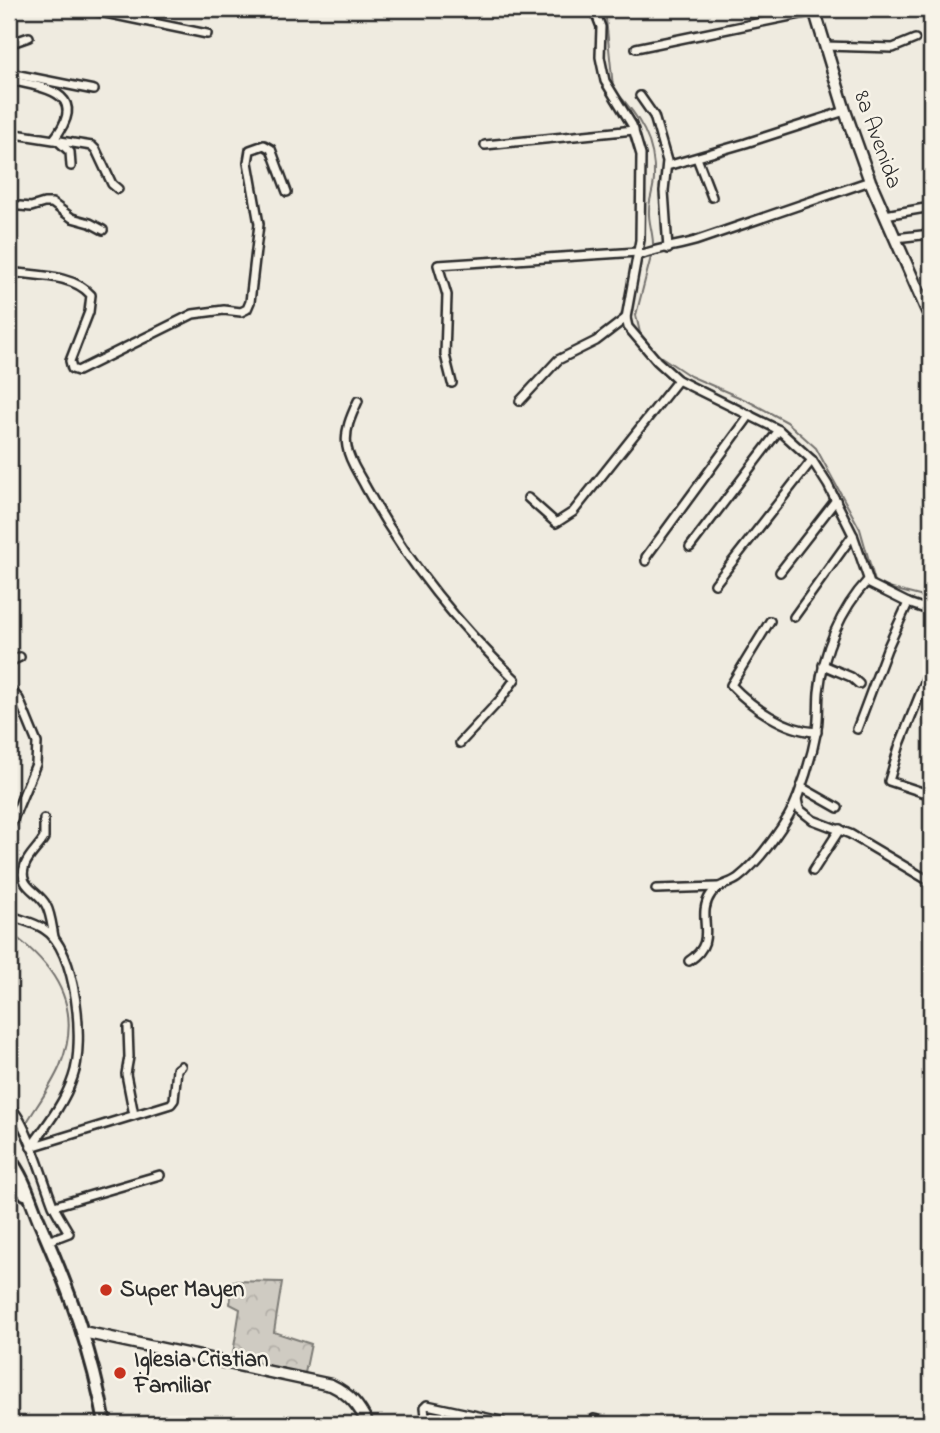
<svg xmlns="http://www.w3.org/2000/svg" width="940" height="1433" font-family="'Indie Flower',sans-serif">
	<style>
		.park { fill: url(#park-crowns); stroke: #7d7b76; stroke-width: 2 }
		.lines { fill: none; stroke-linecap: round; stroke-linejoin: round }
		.stream { stroke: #74726e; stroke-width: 2 }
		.street-casing { stroke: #2b2b2b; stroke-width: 12 }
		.secondary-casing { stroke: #2b2b2b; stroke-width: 15 }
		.primary-casing { stroke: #2b2b2b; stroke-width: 16 }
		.street { stroke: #f7f3e8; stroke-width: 7 }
		.secondary { stroke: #f7f3e8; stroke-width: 10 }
		.primary { stroke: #f7f3e8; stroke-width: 10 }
		.poi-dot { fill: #c8321e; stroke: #f7f3e8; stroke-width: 2.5 }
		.labels { text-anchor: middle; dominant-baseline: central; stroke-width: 5; stroke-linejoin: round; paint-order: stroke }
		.street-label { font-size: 23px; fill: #2b2b2b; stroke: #f7f3e8 }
		.poi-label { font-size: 23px; font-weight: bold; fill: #2b2b2b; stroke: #f7f3e8; text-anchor: start }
	</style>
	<defs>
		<pattern id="park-crowns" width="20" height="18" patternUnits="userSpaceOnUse" patternTransform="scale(1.75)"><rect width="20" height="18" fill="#cfcbc2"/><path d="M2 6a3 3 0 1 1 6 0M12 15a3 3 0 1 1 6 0" fill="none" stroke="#b2aea7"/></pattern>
	</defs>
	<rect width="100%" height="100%" fill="#efebe0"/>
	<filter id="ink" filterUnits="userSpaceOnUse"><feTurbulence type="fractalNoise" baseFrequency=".0143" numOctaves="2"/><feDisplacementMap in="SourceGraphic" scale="14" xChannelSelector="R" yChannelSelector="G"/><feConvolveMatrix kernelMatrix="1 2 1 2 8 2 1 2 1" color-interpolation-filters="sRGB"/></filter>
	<g filter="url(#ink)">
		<polygon class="park" points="233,1281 282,1282 274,1332 311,1344 305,1373 232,1360 240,1309 230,1304"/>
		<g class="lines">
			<g class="stream">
				<polyline points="605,9 613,87"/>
				<path d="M615 91C639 116 656 142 654 178 654 189 649 199 649 210 648 223 654 234 653 248"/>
				<polyline points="652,253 636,315 640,333 657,354 690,376 748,401 787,422 816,448 860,529 876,585"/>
				<polyline points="881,586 931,599"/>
				<polyline points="9,744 9,771"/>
				<path d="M9 932C56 965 84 1008 60 1066 52 1085 38 1104 27 1122"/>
				<polyline points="9,1149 20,1131"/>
				<polyline points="9,1280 9,1315"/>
			</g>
			<g class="street-casing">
				<g id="street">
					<polyline points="86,9 207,34"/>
					<polyline points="594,9 601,27 600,57 605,81 632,125 641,155 640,240 626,318 628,327 657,361 678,380 779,430 812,460 828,485 853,535 870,584 908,603 931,611"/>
					<polyline points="9,44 29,37"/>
					<polyline points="825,46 893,48 915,39"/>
					<polyline points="636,48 815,11"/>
					<polyline points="9,73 94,90"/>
					<path d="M9 80C46 88 90 93 54 139"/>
					<polyline points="640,96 654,116 667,161 664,191 668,249"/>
					<polyline points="9,133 92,146 96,150 112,184 118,189"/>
					<polyline points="58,141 70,152 71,166"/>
					<polyline points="485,145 634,130"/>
					<polyline points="697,158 712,197"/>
					<polyline points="667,166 746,143 845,111"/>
					<polyline points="9,205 31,207 44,203 52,203 72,218 90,223 103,230"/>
					<polyline points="885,215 931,207"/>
					<polyline points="895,238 931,234"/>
					<path d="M638 256C653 249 678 246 695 241L870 181"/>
					<path d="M9 272C35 276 73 274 91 295L89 312 70 361 72 369 78 371 193 314 224 310 241 312 247 309 250 302 259 224 248 162 250 150 264 145 271 149 287 192"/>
					<polyline points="452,383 445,355 447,295 438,265 638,252"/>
					<path d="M358 401C351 416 344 431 347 447 349 461 359 474 365 486 404 557 456 623 515 679L500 700 460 743"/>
					<polyline points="520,401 558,360 596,341 626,318"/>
					<polyline points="528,498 556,523 573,512 678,380"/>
					<polyline points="690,547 779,430"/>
					<polyline points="646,561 646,557 750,415"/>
					<polyline points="780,572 836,500"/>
					<polyline points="715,584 812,460"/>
					<polyline points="794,617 853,535"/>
					<path d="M770 621 731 685C752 707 785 731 817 732"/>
					<polyline points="9,662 20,657"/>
					<polyline points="823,665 851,677 859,684"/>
					<polyline points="931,667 900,744 889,781 931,795"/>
					<polyline points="9,688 19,699 37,743 36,764 9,829"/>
					<polyline points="857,729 887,649 908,603"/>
					<polyline points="801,787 838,808"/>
					<polyline points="797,799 799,809 813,820 850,834 931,882"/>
					<path d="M44 819V838C39 847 29 855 25 865 17 887 38 890 46 905 51 914 52 927 54 937"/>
					<polyline points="813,871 840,829"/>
					<polyline points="656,889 718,887"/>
					<path d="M9 915C20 920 34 922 44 929 77 948 85 1045 73 1077 65 1102 46 1126 31 1147"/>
					<path d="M689 961C721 940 694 918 711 894 717 885 730 884 738 878 759 862 789 821 798 796 806 775 813 751 817 729 819 717 818 704 819 692 823 652 840 610 868 580"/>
					<polyline points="128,1028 129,1057 126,1074 134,1115"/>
					<path d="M9 1107C24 1114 45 1185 53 1205 58 1215 64 1224 69 1233L48 1241"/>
					<polyline points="31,1147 171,1104 174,1100 177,1069 181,1066"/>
					<polyline points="54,1206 160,1175"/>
					<polyline points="594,1419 617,1424"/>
					<polyline points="426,1424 424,1408 427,1405 501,1421"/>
				</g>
			</g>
			<g class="secondary-casing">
				<g id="secondary">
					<polyline points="814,9 845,111 870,181 931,320"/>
					<path d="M83 1332 331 1385C350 1394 359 1406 368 1424"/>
				</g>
			</g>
			<g class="primary-casing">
				<g id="primary">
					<path d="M9 1158C24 1177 30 1199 39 1221 68 1287 93 1353 105 1424"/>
					<polyline points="9,1175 25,1194"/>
				</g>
			</g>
			<use href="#street" class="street"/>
			<use href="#secondary" class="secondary"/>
			<use href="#primary" class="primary"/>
		</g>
	</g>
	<g class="poi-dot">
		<circle cx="106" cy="1290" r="7"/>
		<circle cx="120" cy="1373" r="7"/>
	</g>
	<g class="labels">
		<g class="street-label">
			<text transform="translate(877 140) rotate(70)">8a Avenida</text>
		</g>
		<g class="poi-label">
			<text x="120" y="1290">Super Mayen</text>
			<text x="134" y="1360">Iglesia Cristian<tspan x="134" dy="26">Familiar</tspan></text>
		</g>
	</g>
	<rect width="940" height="1433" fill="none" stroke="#f7f3e8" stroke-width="35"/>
	<rect x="18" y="18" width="905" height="1398" fill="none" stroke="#2b2b2b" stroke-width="2.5" filter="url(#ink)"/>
</svg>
